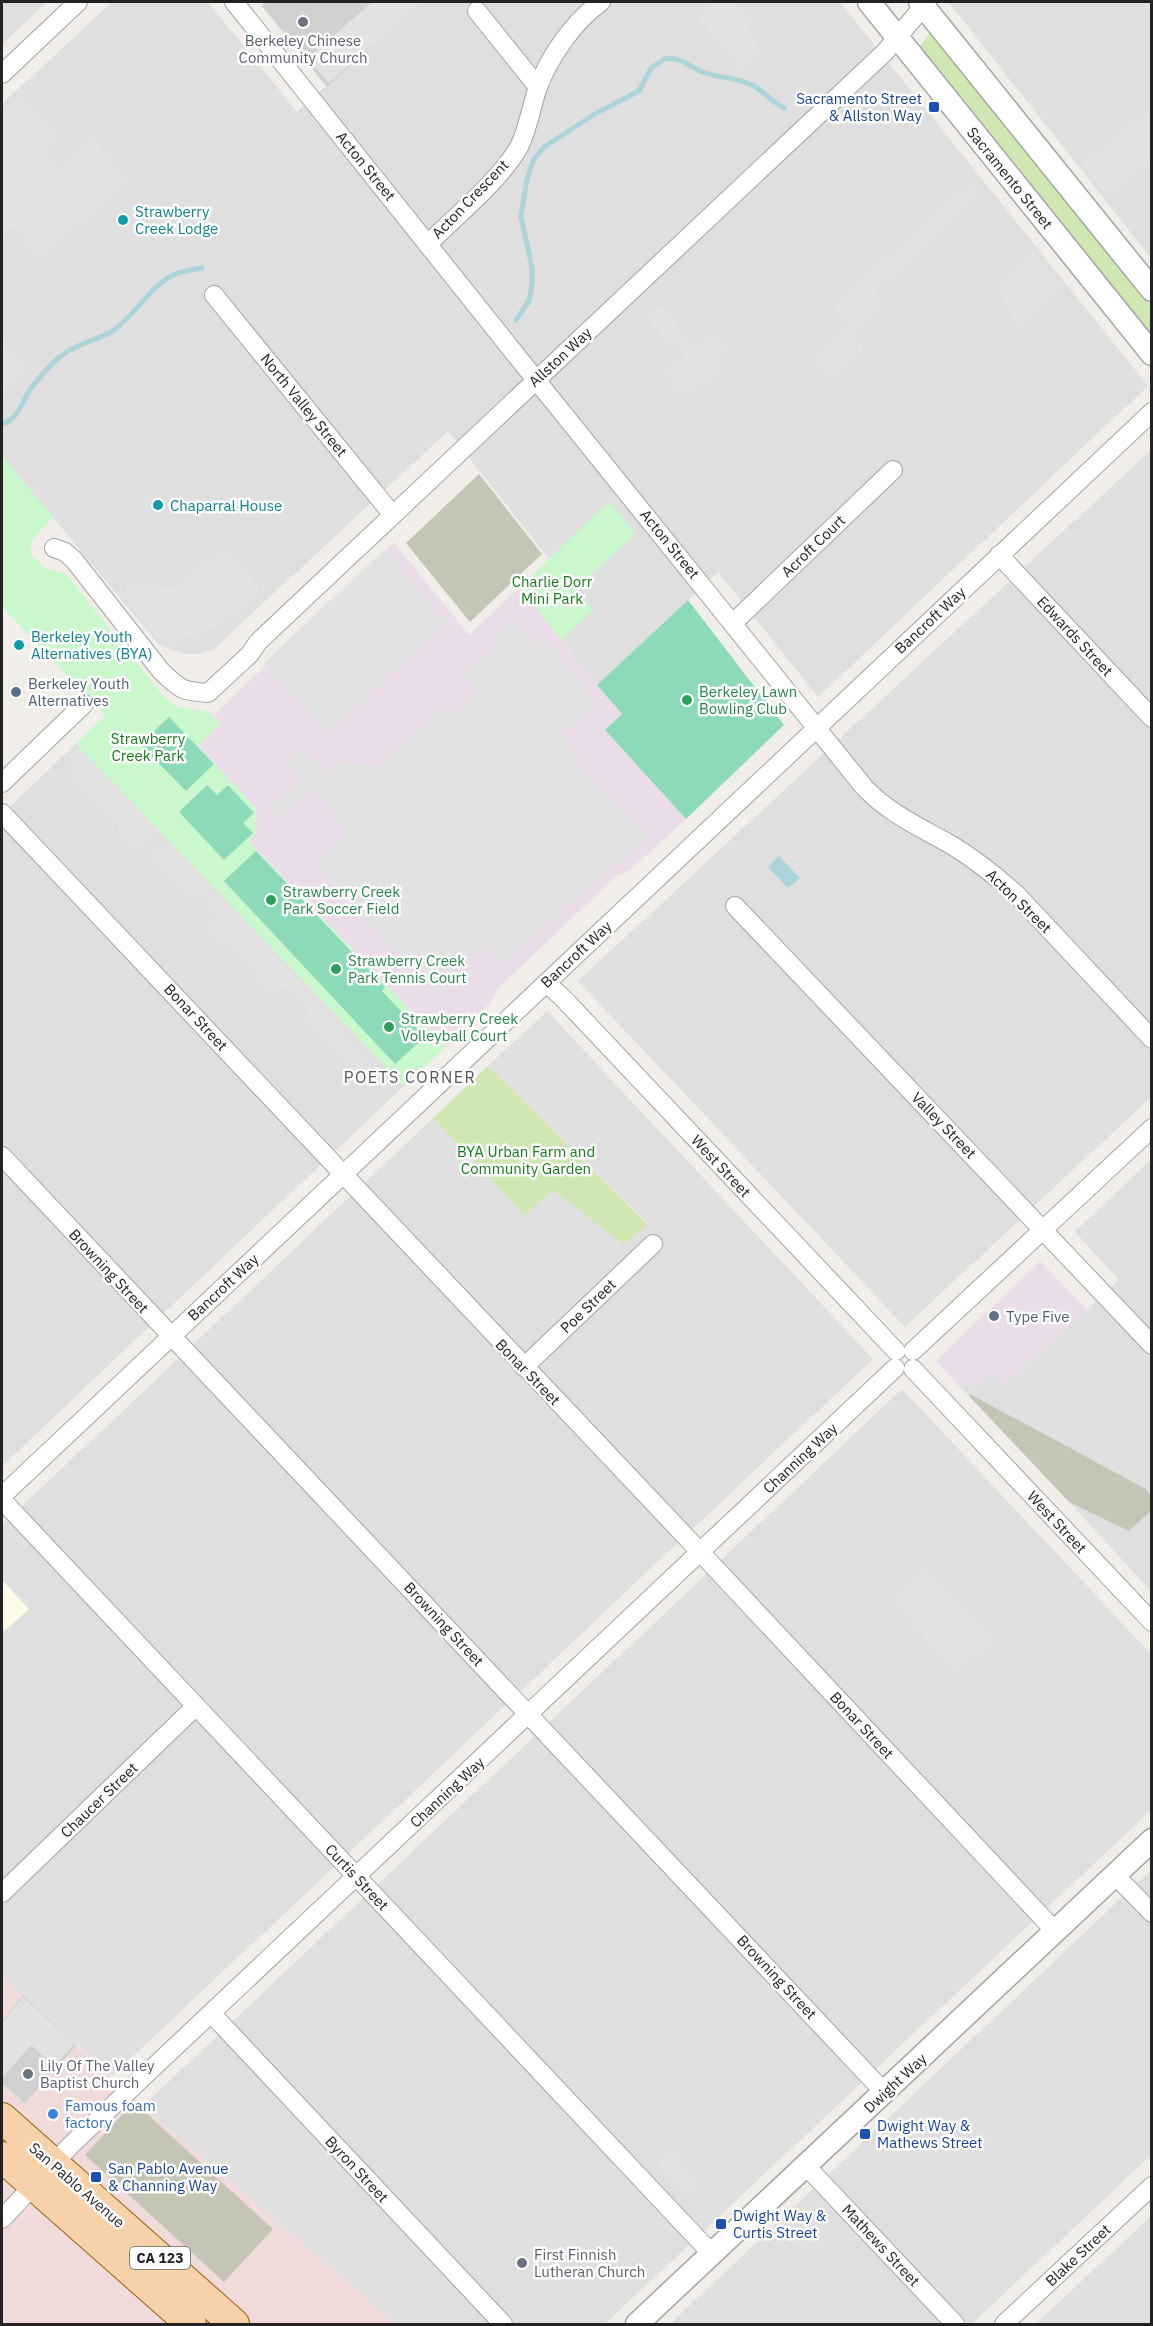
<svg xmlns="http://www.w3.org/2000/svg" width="1153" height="2326" font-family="'IBM Plex Sans',sans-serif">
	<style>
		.residential { fill: #e0dfdf }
		.commercial { fill: #f0dada }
		.industrial { fill: #eadce8 }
		.education { fill: #fdfce6 }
		.religious { fill: #d0d0d0 }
		.construction { fill: #c5c5b5 }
		.grass { fill: #cfe7b3 }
		.park { fill: #cbf7cc }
		.pitch { fill: #8ddab9 }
		.parking { fill: #e2e2e2 }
		.water { fill: #add3db }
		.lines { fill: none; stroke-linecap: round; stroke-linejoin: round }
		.stream { stroke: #add3db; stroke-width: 5 }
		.minor-casing { stroke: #a3a3a3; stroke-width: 20 }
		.tertiary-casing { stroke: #a3a3a3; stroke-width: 25 }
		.primary-casing { stroke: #95610b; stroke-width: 32 }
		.minor { stroke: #fff; stroke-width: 18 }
		.tertiary { stroke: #fff; stroke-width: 22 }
		.primary { stroke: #f6d1a9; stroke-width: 30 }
		.worship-dot { fill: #6b7280; stroke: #fff; stroke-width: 2 }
		.transit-dot { fill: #1a4fb4; stroke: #fff; stroke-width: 2 }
		.culture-dot { fill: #0f9aa8; stroke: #fff; stroke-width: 2 }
		.service-dot { fill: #5c6f8a; stroke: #fff; stroke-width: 2 }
		.leisure-dot { fill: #2e9e5b; stroke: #fff; stroke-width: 2 }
		.shop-dot { fill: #3f7fe0; stroke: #fff; stroke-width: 2 }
		.labels { text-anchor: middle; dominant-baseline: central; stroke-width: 5; stroke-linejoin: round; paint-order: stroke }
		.shield { fill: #fff; stroke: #646464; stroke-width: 1.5 }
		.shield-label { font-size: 14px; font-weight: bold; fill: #222 }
		.worship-label { font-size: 15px; fill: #5b616d; stroke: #fff; text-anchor: start }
		.transit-label { font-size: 15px; fill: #164399; stroke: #fff; text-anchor: start }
		.street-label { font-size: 15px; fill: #222; stroke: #fff }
		.culture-label { font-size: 15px; fill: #0d838f; stroke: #fff; text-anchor: start }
		.park-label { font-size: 15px; fill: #147b18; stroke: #fff }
		.service-label { font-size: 15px; fill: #4e5e75; stroke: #fff; text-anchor: start }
		.leisure-label { font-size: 15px; fill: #27864d; stroke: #fff; text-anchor: start }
		.shop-label { font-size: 15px; fill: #366cbe; stroke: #fff; text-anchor: start }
		.neighbourhood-label { font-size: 16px; letter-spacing: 1.5px; fill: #555; stroke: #fff }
	</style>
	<rect width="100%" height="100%" fill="#f1eee9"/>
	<g class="residential">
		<polygon points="2,2 47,2 2,44"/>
		<polygon points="112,2 208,2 297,112 419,2 840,2 1148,386 818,697 718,572 597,685 561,640 592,610 576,588 634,535 609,502 549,559 448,431 214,649 200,654 184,654 159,645 2,456 2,104"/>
		<polygon points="948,2 1151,2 1151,258 954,9"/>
		<polygon points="1151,450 1151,1097 905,1327 578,981"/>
		<polygon points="76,744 404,1086 2,1466 2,814"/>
		<polygon points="547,1011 873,1359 112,2076 2,1976 2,1627 5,1630 28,1609 2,1580 2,1525 433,1118 525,1216 553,1190 624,1245 647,1223 488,1066"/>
		<polygon points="1151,1159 1151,1496 1146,1489 970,1394 968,1395 957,1384 978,1385 992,1373 1004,1385 1119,1280 1075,1232"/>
		<polygon points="902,1389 1151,1654 1151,1810 605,2324 395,2324 143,2106"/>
		<polygon points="1069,1502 1129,1531 1151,1511 1151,1591"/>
		<polygon points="1151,1870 1151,2155 972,2324 670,2324"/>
		<polygon points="1151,2216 1151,2324 1036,2324"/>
	</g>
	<g class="commercial">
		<polygon points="2,1976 23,1995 2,2021"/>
		<polygon points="77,2045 143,2106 395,2324 2,2324 2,2083 25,2103"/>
	</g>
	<g class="industrial">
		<polygon points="394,543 469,635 520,587 622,715 605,730 686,819 630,870 617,876 498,988 490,1003 446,1047 249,841 256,808 198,746 221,723 214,715"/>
		<polygon points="1040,1261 1087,1309 1004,1385 992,1373 978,1385 957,1384 936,1361"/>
	</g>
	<polygon class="education" points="2,1580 29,1609 5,1631 2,1627"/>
	<g class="religious">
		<polygon points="266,2 419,2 327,87 262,6"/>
		<polygon points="23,1995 77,2045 25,2103 2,2083 2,2021"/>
	</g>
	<g class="construction">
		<polygon points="479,474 542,554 470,622 406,543"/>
		<polygon points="970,1394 1146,1489 1151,1496 1151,1511 1129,1531 1069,1502 968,1395"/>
		<polygon points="134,2102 273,2229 224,2282 85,2155"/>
	</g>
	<g class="grass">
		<polygon points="930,33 933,33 1151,306 1151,343 919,47"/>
		<polygon points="488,1066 647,1224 624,1245 553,1190 525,1216 433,1118"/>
	</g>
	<g class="park">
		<polygon points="2,456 53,517 32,540 30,553 45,568 66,574 164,697 178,707 208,711 221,723 198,746 256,808 255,835 249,842 446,1047 404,1086 76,744 105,715 2,607"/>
		<polygon points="609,501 635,534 576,588 593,610 561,640 520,587"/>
	</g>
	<g class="pitch">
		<polygon points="688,600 784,725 686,819 605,730 622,714 597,685"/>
		<polygon points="169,717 214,764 186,791 140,744"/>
		<polygon points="207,785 217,795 228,785 254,813 243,823 253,833 224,860 179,812"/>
		<polygon points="256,851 385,987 382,991 425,1037 395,1064 224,881"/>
	</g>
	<g class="parking">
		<polygon points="372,2 421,2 329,83 307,59"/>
		<polygon points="715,2 734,2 752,22 745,30 761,49 740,68 697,16"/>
		<polygon points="19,96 58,139 44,151 60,169 93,140 129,180 41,258 13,226 2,237 2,111"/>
		<polygon points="1151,108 1151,162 1108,197 1081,165"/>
		<polygon points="972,182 981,193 875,291 886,304 853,336 864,349 832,380 813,360 850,326 834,305"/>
		<polygon points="1033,252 1063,287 1019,328 999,286"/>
		<polygon points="662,305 695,349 713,329 730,350 717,360 725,370 703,387 699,382 682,394 664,374 686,356 675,342 669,345 647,317"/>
		<polygon points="3,341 30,369 2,396 2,342"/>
		<polygon points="223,548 260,589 240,610 212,629 174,642 157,638 124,598 128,584 173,588 191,576"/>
		<polygon points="385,549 447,622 328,734 264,663"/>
		<polygon points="514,619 535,646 546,638 597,704 564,733 580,767 649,837 503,962 485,946 431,992 316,862 346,836 345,828 316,788 277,818 268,808 302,780 287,761 303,749 327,774 343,761 377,767 445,707 454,714 478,693 464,672 497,646 494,637"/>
		<polygon points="78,748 158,832 136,851 117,831 121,827 71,776 78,768 68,757"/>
		<polygon points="168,842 213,890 203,899 193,889 186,897 149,859"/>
		<polygon points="216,894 307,988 296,998 284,986 272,996 253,977 258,972 228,941 224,944 206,926 218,914 207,902"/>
		<polygon points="306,993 393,1085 386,1091 376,1083 368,1089 302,1018 309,1011 299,1000"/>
		<polygon points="927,1568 994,1640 953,1673 893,1599"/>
		<polygon points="23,1997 75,2044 54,2066 31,2045 2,2078 2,2023"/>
		<polygon points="672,2152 699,2182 685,2195 658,2164"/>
	</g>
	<polygon class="water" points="779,856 800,878 788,888 768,867"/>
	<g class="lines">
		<g class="stream">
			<path d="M516 320 529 301 532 284V268L521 216 527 179 534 159 544 147 593 115 639 91 651 68 666 58C681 58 688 65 700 71 717 79 737 76 754 86 765 92 772 102 784 108"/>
			<path d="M2 424C19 419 21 403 30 390 38 379 50 365 61 356 75 344 95 341 111 332 136 316 147 289 171 276 180 271 192 270 202 268"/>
		</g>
		<g class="minor-casing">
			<g id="minor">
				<path d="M234 2 524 365 864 787C889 814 922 828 953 846 976 860 996 876 1016 894L1152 1039"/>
				<polyline points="477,11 538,87"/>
				<polyline points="2,74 78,2"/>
				<path d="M428 244C454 218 502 178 519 147 528 129 531 108 537 90 548 58 574 21 601 2"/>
				<polyline points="214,295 392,514"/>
				<path d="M54 548 65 552 74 560 161 671C181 690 181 691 208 693L250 654 258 642 885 52 927 2"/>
				<polyline points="999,555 1152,718"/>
				<polyline points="733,623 893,470"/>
				<polyline points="2,783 84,704"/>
				<polyline points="2,813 687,1538 1055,1931"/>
				<polyline points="735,906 1152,1345"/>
				<polyline points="546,983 562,997 896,1351"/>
				<polyline points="2,1156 884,2092"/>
				<polyline points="913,1351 1152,1128"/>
				<polyline points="524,1367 653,1244"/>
				<polyline points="913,1369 1152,1622"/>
				<polyline points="2,1496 1152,412"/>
				<polyline points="2,1500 712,2254"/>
				<polyline points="1115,1875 1152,1913"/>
				<polyline points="2,1893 196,1706"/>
				<polyline points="211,2013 503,2324"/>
				<polyline points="806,2166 955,2324"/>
				<polyline points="2,2219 71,2145 895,1368"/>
				<polyline points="1004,2324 1152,2186"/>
			</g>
		</g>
		<g class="tertiary-casing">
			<g id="tertiary">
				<polyline points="869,2 1152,354"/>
				<polyline points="920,2 1152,290"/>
				<polyline points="637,2324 1152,1840"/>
			</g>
		</g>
		<g class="primary-casing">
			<g id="primary">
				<polyline points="2,2118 234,2324"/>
				<polyline points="2,2157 191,2324"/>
			</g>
		</g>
		<use href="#minor" class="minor"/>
		<use href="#tertiary" class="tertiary"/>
		<use href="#primary" class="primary"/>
	</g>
	<g class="worship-dot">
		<circle cx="303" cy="22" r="6"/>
		<circle cx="28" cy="2074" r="6"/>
		<circle cx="522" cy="2263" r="6"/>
	</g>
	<g class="transit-dot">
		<rect x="928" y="101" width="12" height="12" rx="3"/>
		<rect x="859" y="2128" width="12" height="12" rx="3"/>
		<rect x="90" y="2171" width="12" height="12" rx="3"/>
		<rect x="715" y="2218" width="12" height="12" rx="3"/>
	</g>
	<g class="culture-dot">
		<circle cx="123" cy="220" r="6"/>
		<circle cx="158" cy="505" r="6"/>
		<circle cx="19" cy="645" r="6"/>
	</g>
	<g class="service-dot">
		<circle cx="16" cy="692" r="6"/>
		<circle cx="994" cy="1316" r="6"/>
	</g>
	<g class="leisure-dot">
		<circle cx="687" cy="700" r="6"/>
		<circle cx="271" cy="900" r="6"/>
		<circle cx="336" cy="969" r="6"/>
		<circle cx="389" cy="1027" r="6"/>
	</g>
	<circle class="shop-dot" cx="53" cy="2114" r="6"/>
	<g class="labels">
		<rect class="shield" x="130" y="2247" width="60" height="22" rx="4.5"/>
		<g class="shield-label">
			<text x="160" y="2258">CA 123</text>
		</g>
		<g class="worship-label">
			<text x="303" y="40" text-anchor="middle">Berkeley Chinese<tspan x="303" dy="17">Community Church</tspan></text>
			<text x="40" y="2065">Lily Of The Valley<tspan x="40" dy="17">Baptist Church</tspan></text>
			<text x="534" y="2254">First Finnish<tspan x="534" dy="17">Lutheran Church</tspan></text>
		</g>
		<g class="transit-label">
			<text x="922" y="98" text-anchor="end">Sacramento Street<tspan x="922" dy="17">&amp; Allston Way</tspan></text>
			<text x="877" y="2125">Dwight Way &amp;<tspan x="877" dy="17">Mathews Street</tspan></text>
			<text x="108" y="2168">San Pablo Avenue<tspan x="108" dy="17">&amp; Channing Way</tspan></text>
			<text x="733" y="2215">Dwight Way &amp;<tspan x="733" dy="17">Curtis Street</tspan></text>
		</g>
		<g class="street-label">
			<text transform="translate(366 166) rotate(51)">Acton Street</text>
			<text transform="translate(1010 178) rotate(51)">Sacramento Street</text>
			<text transform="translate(470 199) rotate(-46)">Acton Crescent</text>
			<text transform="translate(560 357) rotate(-43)">Allston Way</text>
			<text transform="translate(304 405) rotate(51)">North Valley Street</text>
			<text transform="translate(670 544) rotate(51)">Acton Street</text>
			<text transform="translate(813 546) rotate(-44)">Acroft Court</text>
			<text transform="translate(930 620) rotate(-43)">Bancroft Way</text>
			<text transform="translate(1075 636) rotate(47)">Edwards Street</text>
			<text transform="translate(1019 901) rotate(44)">Acton Street</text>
			<text transform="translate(576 954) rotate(-43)">Bancroft Way</text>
			<text transform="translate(196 1017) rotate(47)">Bonar Street</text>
			<text transform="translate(944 1125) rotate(46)">Valley Street</text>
			<text transform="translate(721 1166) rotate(47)">West Street</text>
			<text transform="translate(109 1271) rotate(47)">Browning Street</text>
			<text transform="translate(223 1287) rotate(-43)">Bancroft Way</text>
			<text transform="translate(588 1306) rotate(-44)">Poe Street</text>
			<text transform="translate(528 1372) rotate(46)">Bonar Street</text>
			<text transform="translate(800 1458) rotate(-43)">Channing Way</text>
			<text transform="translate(1057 1522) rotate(47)">West Street</text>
			<text transform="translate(444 1624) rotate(47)">Browning Street</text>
			<text transform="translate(862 1725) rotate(47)">Bonar Street</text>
			<text transform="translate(447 1792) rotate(-43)">Channing Way</text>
			<text transform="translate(99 1800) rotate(-44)">Chaucer Street</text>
			<text transform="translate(357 1877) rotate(47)">Curtis Street</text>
			<text transform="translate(777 1977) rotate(47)">Browning Street</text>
			<text transform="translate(895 2083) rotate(-43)">Dwight Way</text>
			<text transform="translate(357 2169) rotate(47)">Byron Street</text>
			<text transform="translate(77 2185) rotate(41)">San Pablo Avenue</text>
			<text transform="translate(881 2245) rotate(47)">Mathews Street</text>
			<text transform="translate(1078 2255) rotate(-43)">Blake Street</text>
		</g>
		<g class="culture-label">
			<text x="135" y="211">Strawberry<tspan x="135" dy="17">Creek Lodge</tspan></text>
			<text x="170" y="505">Chaparral House</text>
			<text x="31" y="636">Berkeley Youth<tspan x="31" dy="17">Alternatives (BYA)</tspan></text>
		</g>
		<g class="park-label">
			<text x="552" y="581">Charlie Dorr<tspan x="552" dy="17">Mini Park</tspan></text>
			<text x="148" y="738">Strawberry<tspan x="148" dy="17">Creek Park</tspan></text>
			<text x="526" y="1151">BYA Urban Farm and<tspan x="526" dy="17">Community Garden</tspan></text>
		</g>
		<g class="service-label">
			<text x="28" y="683">Berkeley Youth<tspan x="28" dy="17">Alternatives</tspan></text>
			<text x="1006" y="1316">Type Five</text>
		</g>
		<g class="leisure-label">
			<text x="699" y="691">Berkeley Lawn<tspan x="699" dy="17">Bowling Club</tspan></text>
			<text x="283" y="891">Strawberry Creek<tspan x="283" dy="17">Park Soccer Field</tspan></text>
			<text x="348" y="960">Strawberry Creek<tspan x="348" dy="17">Park Tennis Court</tspan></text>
			<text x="401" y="1018">Strawberry Creek<tspan x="401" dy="17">Volleyball Court</tspan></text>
		</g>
		<g class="shop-label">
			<text x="65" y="2105">Famous foam<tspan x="65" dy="17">factory</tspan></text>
		</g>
		<g class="neighbourhood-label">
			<text x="410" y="1077">POETS CORNER</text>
		</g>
	</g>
	<rect width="1153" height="2326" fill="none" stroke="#222222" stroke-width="6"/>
</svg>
